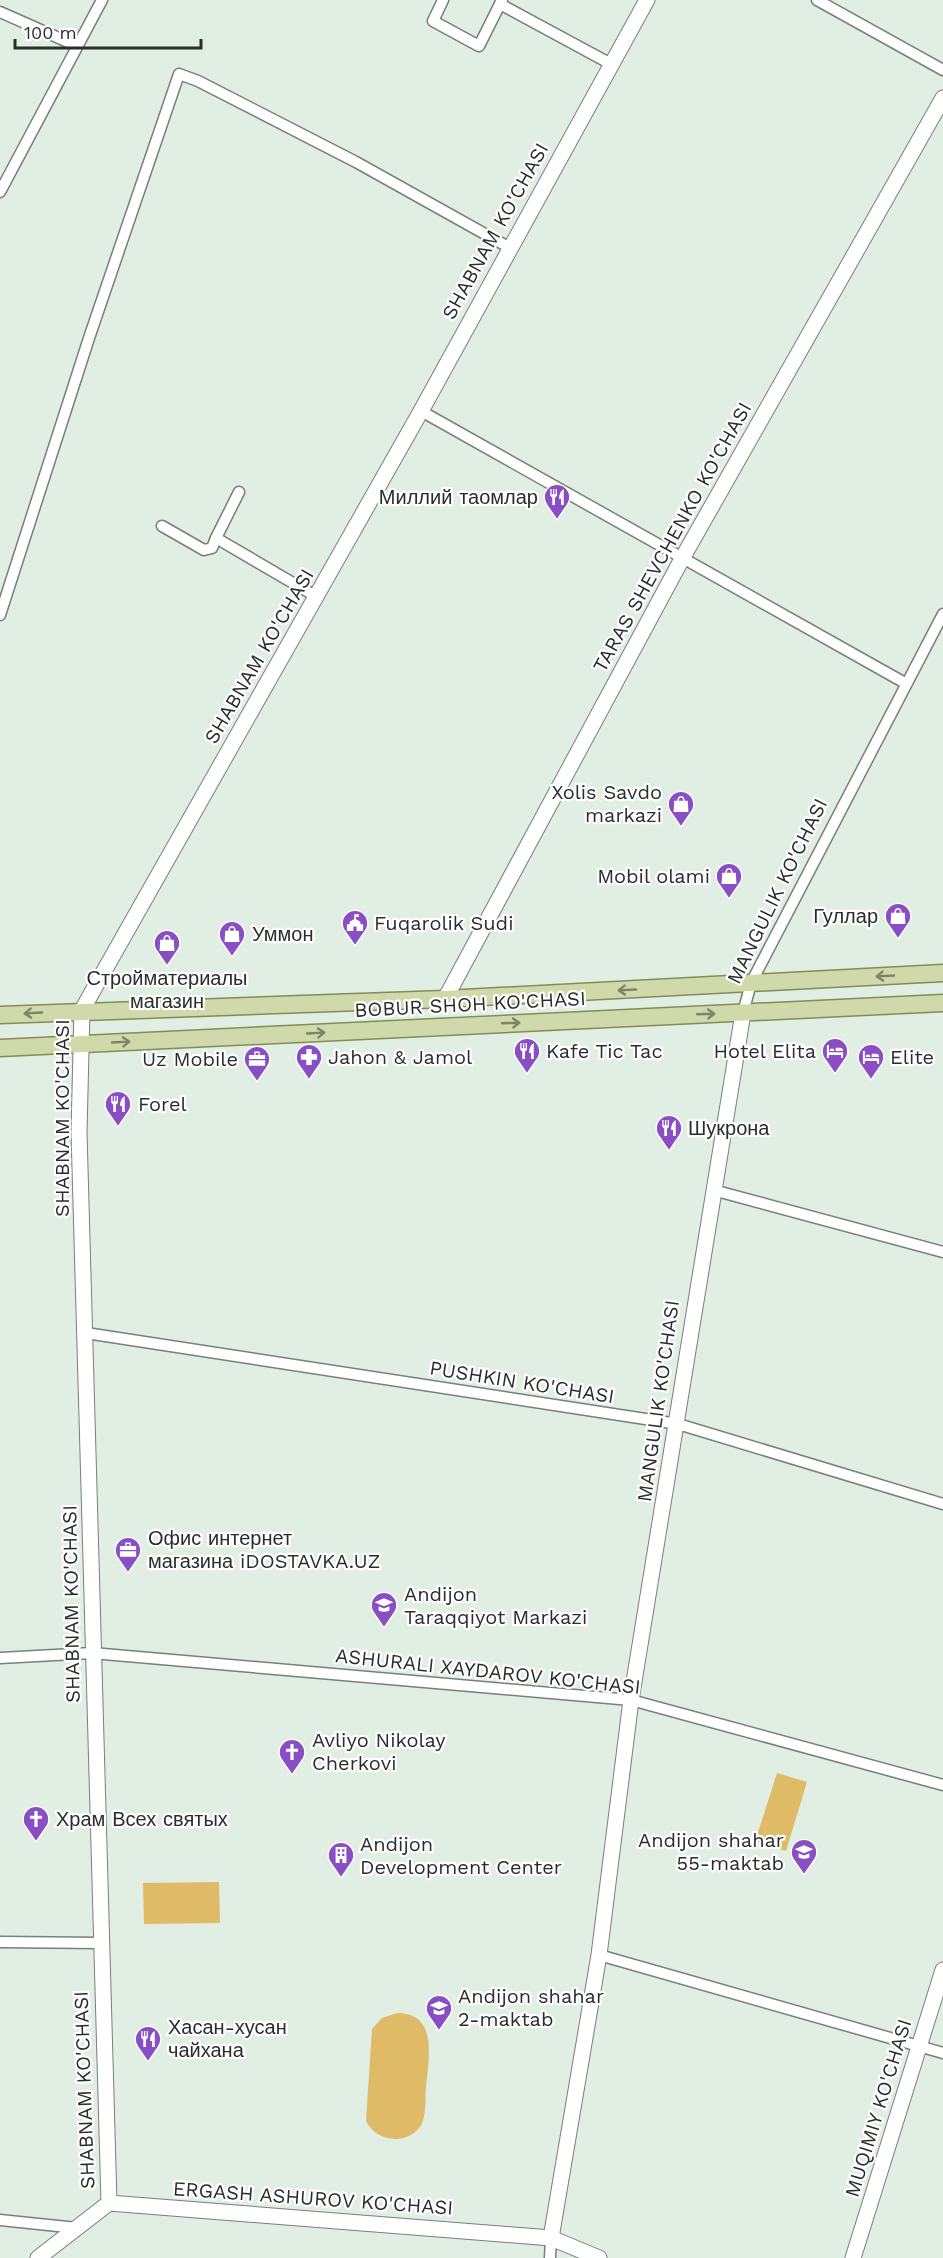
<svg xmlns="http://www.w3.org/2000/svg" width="943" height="2258" font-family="'Work Sans',sans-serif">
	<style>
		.green { fill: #dfbb68 }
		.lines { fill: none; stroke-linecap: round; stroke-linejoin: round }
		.street-casing { stroke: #768178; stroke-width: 13 }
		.secondary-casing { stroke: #768178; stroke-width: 17 }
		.primary-casing { stroke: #818d58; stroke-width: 19 }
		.street { stroke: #fff; stroke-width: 10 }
		.secondary { stroke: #fff; stroke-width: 15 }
		.primary { stroke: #d0d9a9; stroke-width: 16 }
		.oneway { stroke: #7c846a }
		.labels { text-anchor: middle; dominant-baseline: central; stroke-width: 4.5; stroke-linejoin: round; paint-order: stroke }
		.street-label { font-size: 20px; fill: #292e2a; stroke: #fff }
		.poi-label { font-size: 20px; fill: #292e2a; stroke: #fff; text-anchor: start }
	</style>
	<rect width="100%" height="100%" fill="#e1eee3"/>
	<g class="green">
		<polygon points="777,1773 807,1782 786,1851 755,1842"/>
		<polygon points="219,1882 220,1923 144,1924 143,1883"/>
		<path d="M397 2013C438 2013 429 2057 426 2086 425 2098 427 2117 420 2127 406 2146 375 2141 366 2121L372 2029 382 2018Z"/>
	</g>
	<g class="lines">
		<g class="street-casing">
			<g id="street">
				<polyline points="443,0 433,21 479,46 500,4"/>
				<polyline points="502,0 500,4 611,64"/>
				<polyline points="817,0 943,70"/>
				<polyline points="0,12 77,46"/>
				<polyline points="0,192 102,0"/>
				<polyline points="421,411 905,683"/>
				<polyline points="162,526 204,550 212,548 216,538 317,597"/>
				<polyline points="216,538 239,492"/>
				<polyline points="0,615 89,338 179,74 198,81 356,162 510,248"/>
				<polyline points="743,1013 751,983 943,614"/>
				<polyline points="713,1190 943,1252"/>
				<polyline points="86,1333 678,1424 943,1504"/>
				<polyline points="0,1658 92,1653 631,1700 943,1785"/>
				<polyline points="0,1942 101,1943"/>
				<polyline points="599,1955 943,2053"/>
				<polyline points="0,2220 77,2228"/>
				<polyline points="550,2258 551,2238"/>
			</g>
		</g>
		<g class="secondary-casing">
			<g id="secondary">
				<polyline points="445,999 683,557 943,98"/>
				<polyline points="109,2203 79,1132 82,1010 421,411 647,0"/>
				<polyline points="551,2238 599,1955 631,1700 743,1013"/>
				<polyline points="38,2258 109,2203 551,2238 599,2258"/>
				<polyline points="853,2258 943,1970"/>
			</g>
		</g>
		<g class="primary-casing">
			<g id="primary">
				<polyline points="0,1015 445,999 943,973"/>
				<polyline points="0,1048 943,1003"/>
			</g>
		</g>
		<use href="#street" class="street"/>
		<use href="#secondary" class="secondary"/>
		<use href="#primary" class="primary"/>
	</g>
	<defs><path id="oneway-shaft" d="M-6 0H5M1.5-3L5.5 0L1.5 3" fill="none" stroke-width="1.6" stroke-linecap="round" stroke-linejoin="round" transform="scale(1.5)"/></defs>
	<g class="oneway">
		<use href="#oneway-shaft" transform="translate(885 976) rotate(177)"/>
		<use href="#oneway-shaft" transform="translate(627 990) rotate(177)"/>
		<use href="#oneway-shaft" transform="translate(33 1013) rotate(177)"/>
		<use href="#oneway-shaft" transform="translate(706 1014) rotate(-2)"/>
		<use href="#oneway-shaft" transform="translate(511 1023) rotate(-2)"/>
		<use href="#oneway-shaft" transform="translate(316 1033) rotate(-3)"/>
		<use href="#oneway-shaft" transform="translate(121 1042) rotate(-3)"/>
	</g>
	<defs>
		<g id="restaurant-pin" transform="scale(1.35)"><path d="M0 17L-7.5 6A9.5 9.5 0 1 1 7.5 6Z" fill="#8a4ec4" stroke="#fff"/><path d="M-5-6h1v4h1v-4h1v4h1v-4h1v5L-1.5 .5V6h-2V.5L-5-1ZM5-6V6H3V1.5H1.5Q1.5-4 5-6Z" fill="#fff"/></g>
		<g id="shop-pin" transform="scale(1.35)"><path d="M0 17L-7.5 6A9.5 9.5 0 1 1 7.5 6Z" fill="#8a4ec4" stroke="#fff"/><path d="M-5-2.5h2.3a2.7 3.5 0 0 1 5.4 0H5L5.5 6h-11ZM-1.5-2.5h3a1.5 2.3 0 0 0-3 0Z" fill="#fff"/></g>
		<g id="civic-pin" transform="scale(1.35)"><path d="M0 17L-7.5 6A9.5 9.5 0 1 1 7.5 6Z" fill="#8a4ec4" stroke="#fff"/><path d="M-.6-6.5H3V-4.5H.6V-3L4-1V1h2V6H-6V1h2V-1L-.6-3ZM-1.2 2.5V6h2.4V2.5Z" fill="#fff"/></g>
		<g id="hotel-pin" transform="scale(1.35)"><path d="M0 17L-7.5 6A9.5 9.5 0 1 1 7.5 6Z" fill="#8a4ec4" stroke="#fff"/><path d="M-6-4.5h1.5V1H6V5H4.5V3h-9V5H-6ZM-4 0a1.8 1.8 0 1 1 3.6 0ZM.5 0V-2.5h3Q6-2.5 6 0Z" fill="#fff"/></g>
		<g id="pharmacy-pin" transform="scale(1.35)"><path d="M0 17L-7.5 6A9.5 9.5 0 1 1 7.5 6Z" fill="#8a4ec4" stroke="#fff"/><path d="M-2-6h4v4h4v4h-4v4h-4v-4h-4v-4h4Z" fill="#fff"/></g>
		<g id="office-pin" transform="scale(1.35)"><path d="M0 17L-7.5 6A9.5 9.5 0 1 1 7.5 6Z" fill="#8a4ec4" stroke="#fff"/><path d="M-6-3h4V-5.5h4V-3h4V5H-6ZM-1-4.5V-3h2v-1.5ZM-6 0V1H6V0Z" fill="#fff"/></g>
		<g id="school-pin" transform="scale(1.35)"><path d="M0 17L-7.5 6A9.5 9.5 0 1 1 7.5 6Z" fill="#8a4ec4" stroke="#fff"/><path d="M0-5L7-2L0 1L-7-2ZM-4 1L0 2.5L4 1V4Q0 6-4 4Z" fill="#fff"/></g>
		<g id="church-pin" transform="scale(1.35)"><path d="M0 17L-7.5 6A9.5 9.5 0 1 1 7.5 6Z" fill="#8a4ec4" stroke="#fff"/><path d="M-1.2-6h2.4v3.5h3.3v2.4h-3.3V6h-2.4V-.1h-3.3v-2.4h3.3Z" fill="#fff"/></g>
		<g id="building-pin" transform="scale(1.35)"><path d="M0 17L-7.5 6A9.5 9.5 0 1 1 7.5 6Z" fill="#8a4ec4" stroke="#fff"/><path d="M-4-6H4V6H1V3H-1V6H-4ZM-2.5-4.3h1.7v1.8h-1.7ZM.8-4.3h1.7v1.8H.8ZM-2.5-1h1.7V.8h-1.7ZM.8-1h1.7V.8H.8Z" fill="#fff"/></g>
	</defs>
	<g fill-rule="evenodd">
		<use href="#restaurant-pin" x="557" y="497"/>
		<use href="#shop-pin" x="681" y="804"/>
		<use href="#shop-pin" x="729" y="876"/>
		<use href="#shop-pin" x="898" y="916"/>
		<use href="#civic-pin" x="355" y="923"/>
		<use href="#shop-pin" x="232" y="934"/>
		<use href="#shop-pin" x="167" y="943"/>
		<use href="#restaurant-pin" x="527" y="1051"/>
		<use href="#hotel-pin" x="835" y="1051"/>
		<use href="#pharmacy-pin" x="309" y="1057"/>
		<use href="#hotel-pin" x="871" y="1057"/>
		<use href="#office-pin" x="257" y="1059"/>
		<use href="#restaurant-pin" x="118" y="1104"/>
		<use href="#restaurant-pin" x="669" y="1128"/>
		<use href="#office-pin" x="128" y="1550"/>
		<use href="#school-pin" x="384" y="1605"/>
		<use href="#church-pin" x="292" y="1752"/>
		<use href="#church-pin" x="36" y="1819"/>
		<use href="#school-pin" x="804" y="1852"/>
		<use href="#building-pin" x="341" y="1855"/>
		<use href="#school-pin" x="439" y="2008"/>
		<use href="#restaurant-pin" x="148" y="2039"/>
	</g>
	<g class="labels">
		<g class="street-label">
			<text transform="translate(495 231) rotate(-61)">SHABNAM KO'CHASI</text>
			<text transform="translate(672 537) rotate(-61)">TARAS SHEVCHENKO KO'CHASI</text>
			<text transform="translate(259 656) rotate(-60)">SHABNAM KO'CHASI</text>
			<text transform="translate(777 891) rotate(-64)">MANGULIK KO'CHASI</text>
			<text transform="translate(470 1004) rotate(-3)">BOBUR SHOH KO'CHASI</text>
			<text transform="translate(62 1118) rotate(-90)">SHABNAM KO'CHASI</text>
			<text transform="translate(522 1382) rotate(9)">PUSHKIN KO'CHASI</text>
			<text transform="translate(658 1401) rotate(-82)">MANGULIK KO'CHASI</text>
			<text transform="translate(71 1604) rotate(-91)">SHABNAM KO'CHASI</text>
			<text transform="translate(488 1671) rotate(6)">ASHURALI XAYDAROV KO'CHASI</text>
			<text transform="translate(84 2090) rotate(-92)">SHABNAM KO'CHASI</text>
			<text transform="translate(878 2108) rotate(-73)">MUQIMIY KO'CHASI</text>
			<text transform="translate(313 2198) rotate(4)">ERGASH ASHUROV KO'CHASI</text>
		</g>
		<g class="poi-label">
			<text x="538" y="497" text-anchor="end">Миллий таомлар</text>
			<text x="662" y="792" text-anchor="end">Xolis Savdo<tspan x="662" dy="23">markazi</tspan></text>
			<text x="710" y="876" text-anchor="end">Mobil olami</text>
			<text x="878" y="916" text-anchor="end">Гуллар</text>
			<text x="374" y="923">Fuqarolik Sudi</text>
			<text x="252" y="934">Уммон</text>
			<text x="167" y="978" text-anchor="middle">Стройматериалы<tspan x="167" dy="23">магазин</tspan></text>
			<text x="546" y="1051">Kafe Tic Tac</text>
			<text x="816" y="1051" text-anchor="end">Hotel Elita</text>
			<text x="328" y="1057">Jahon &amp; Jamol</text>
			<text x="890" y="1057">Elite</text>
			<text x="238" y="1059" text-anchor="end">Uz Mobile</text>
			<text x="138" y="1104">Forel</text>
			<text x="688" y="1128">Шукрона</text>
			<text x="148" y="1538">Офис интернет<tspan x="148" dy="23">магазина iDOSTAVKA.UZ</tspan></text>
			<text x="404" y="1594">Andijon<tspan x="404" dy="23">Taraqqiyot Markazi</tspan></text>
			<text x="312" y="1740">Avliyo Nikolay<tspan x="312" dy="23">Cherkovi</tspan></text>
			<text x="56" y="1819">Храм Всех святых</text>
			<text x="784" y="1840" text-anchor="end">Andijon shahar<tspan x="784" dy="23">55-maktab</tspan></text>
			<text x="360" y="1844">Andijon<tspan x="360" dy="23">Development Center</tspan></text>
			<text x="458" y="1996">Andijon shahar<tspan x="458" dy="23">2-maktab</tspan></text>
			<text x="168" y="2027">Хасан-хусан<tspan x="168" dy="23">чайхана</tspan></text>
		</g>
	</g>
	<path d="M15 39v9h186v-9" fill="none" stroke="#292e2a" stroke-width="3"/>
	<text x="24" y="39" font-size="18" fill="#292e2a" stroke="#ffffff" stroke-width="4.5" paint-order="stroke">100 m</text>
</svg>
